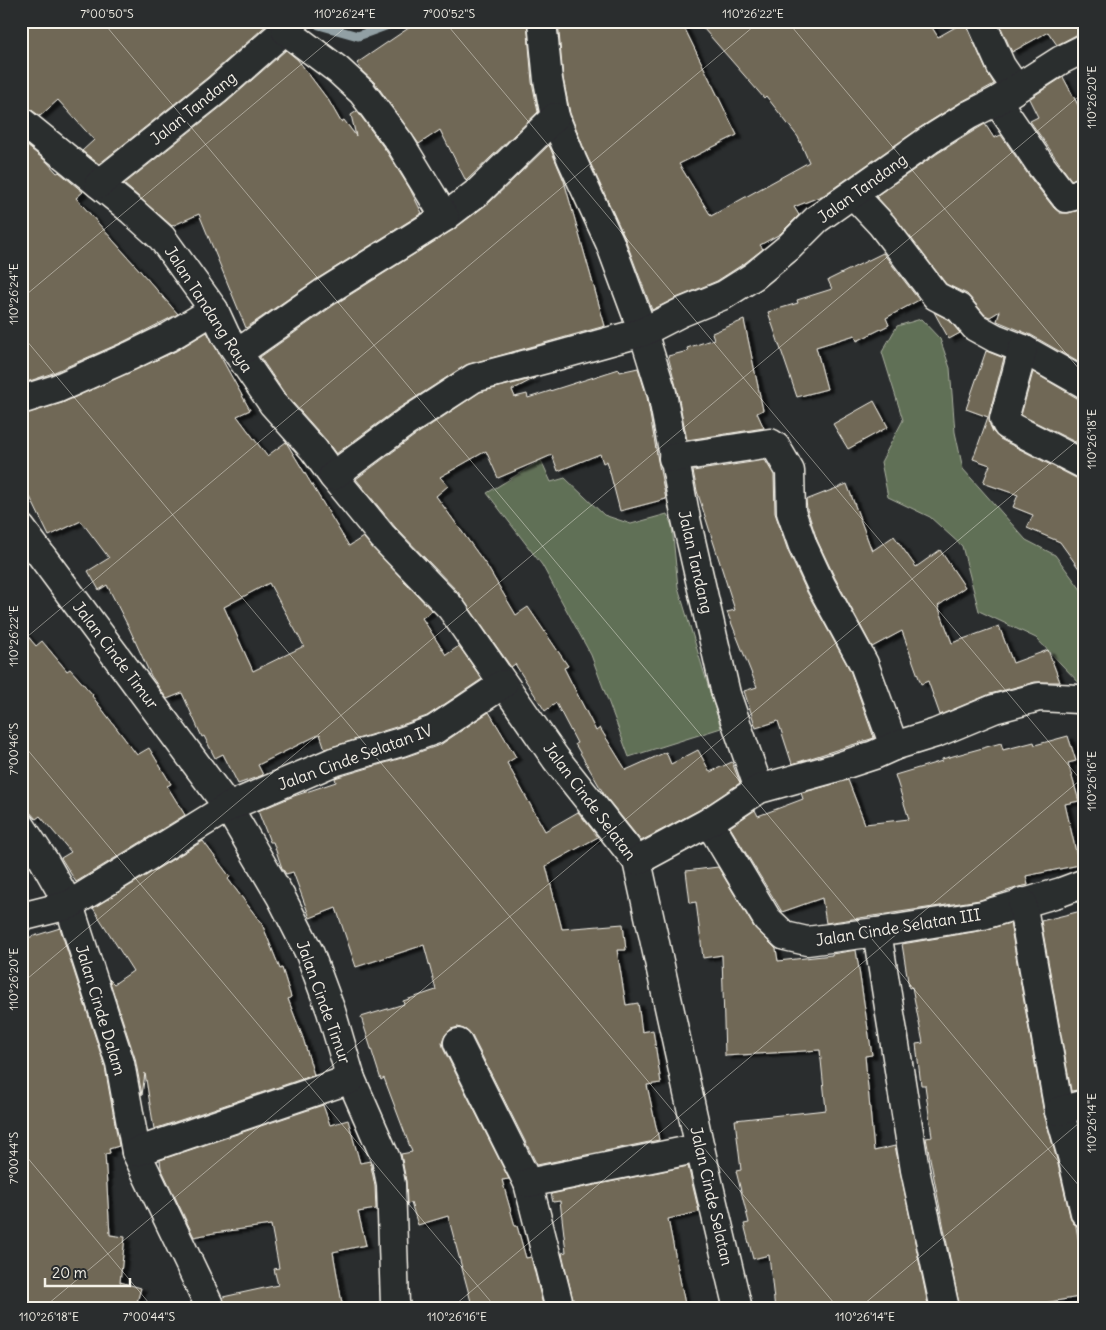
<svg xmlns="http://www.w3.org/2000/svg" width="1106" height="1330" font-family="Delius,sans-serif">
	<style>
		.green { fill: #616f57; stroke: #aab0a0 }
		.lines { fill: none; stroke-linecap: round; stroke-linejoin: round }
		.stream { stroke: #92a0a4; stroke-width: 9 }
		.building { fill: #6f6757; stroke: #f4f1e8; fill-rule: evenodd; filter: url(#shadow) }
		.minor-casing { stroke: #f4f1e8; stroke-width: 31 }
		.minor { stroke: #2a2d2e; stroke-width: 28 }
		.ticks { fill: none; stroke: #f4f1e8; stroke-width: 1; stroke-opacity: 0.45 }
		.labels { text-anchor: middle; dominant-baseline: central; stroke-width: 4; stroke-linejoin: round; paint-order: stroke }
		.street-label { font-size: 16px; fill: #f4f1e8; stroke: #2a2d2e }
		.neatline { fill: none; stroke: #f4f1e8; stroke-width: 2 }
		.ticks-label { font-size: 12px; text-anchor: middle; fill: #f4f1e8 }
	</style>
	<defs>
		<filter id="shadow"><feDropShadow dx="5.5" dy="3" stdDeviation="1" flood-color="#0009"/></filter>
	</defs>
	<rect width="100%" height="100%" fill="#2a2d2e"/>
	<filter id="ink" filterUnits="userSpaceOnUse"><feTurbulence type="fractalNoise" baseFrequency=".02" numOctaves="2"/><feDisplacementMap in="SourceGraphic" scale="10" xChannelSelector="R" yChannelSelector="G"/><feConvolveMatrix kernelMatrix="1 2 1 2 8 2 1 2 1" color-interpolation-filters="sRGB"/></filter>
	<g filter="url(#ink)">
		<g class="green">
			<polygon points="921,319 940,339 950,368 955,432 963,469 1026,540 1055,555 1085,595 1085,689 1036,638 979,611 962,546 930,517 888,497 881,462 903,420 882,352 897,326"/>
			<polygon points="541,460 551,482 565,478 604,515 631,524 667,514 672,526 678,587 721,728 629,757 591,655 542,565 487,493"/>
		</g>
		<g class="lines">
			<polyline class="stream" points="316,21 319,25 358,36 399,21"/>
		</g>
		<g class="building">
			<polygon points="21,21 269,21 270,22 207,78 99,164 82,151 94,140 58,100 40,116 30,109 21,106"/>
			<polygon points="419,21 527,21 532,82 538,112 466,181 440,130 419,144 375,83 362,71 357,63"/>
			<polygon points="558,21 681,21 737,135 679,164 711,216 809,162 798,137 766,96 764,98 697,21 928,21 938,37 966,21 967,27 987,72 994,84 961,102 921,127 824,195 794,207 799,215 780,234 760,245 763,249 745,263 717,281 674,299 652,310 624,236 586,154 570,113 563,78"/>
			<polygon points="998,21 1085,21 1085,33 1078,34 1057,45 1048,32 1012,52"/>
			<polygon points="286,50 298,60 329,101 341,122 344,120 356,136 351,115 357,111 387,152 410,189 422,213 317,279 246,328 199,214 172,226 124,184 227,102"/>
			<polygon points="1063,77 1085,118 1085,174 1071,180 1030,121 1038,117 1029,99"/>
			<polygon points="985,124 994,138 1001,135 1029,176 1054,208 1060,213 1069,213 1085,208 1085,366 1031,335 997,321 1000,311 990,317 985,315 967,294 946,284 894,216 876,196 938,153"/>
			<polygon points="21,141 47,162 57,173 59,172 83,192 76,198 178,314 123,342 50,374 21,384"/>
			<polygon points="549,145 564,181 605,326 466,365 396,410 336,454 326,440 285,394 260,357 334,305 454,229 490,202"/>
			<polygon points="883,253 919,300 886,318 889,325 857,341 855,335 816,347 827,389 797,397 768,312 798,303 797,300 832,289 828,280"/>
			<polygon points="934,312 949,320 960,333 949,339"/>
			<polygon points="744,320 763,410 757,413 764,428 687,440 677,390 668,356 688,351 687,348 714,339 712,333"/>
			<path d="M207 332 250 410 237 416 267 456 286 442 349 546 363 537 432 611 422 618 446 655 459 646 482 679 427 716 396 727 325 749 320 734 258 765 263 775 238 784 223 754 215 758 204 736 202 737 182 693 167 699 151 676 130 630 107 585 99 590 88 571 109 558 81 521 49 536 30 497 21 502V415L62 403 176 351ZM269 583 304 646 253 671 224 607Z"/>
			<polygon points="986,351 1004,358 989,415 990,425 993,432 1000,439 1078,479 1085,480 1085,577 1060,542 1027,528 1033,515 1013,507 1018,495 983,483 990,465 973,459 988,417 966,409"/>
			<polygon points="638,368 647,397 658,461 666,499 620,511 607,461 603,463 600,454 558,471 552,455 498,478 486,451 440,477 448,486 436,496 487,566 516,615 528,607 568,666 564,668 596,731 600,728 626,770 666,752 671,764 698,750 710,772 732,762 740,783 701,809 641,841 605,796 575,744 577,743 556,703 545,711 515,664 511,667 458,592 395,527 356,479 414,436 480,392 535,378 512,390 515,397 527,394 528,398 619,369 620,372"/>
			<polygon points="1033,372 1077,398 1085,400 1085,447 1021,415"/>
			<polygon points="874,401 888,427 848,449 833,424"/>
			<polygon points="765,460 774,475 775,513 788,551 807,592 850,670 874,738 792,764 778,721 756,728 744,691 757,687 727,612 735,610 697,491 693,471"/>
			<polygon points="847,484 872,551 894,536 916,567 940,550 965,587 938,606 952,643 999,626 1013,663 1048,650 1060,682 1035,682 990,694 940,715 928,681 921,684 902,631 872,647 835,578 817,540 807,509 806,500"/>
			<polygon points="21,628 36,646 42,641 67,671 70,669 93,695 92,696 137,755 149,748 171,784 167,786 185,815 76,882 61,858 71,852 40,816 36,819 21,802"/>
			<polygon points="489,712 516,757 507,763 545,831 578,812 598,837 546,866 562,929 623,924 626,950 617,950 626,1005 638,1003 642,1032 653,1030 661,1083 647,1085 659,1140 537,1165 472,1036 466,1030 458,1027 451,1029 445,1035 442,1043 444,1050 509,1179 502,1180 515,1226 517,1226 526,1258 531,1257 544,1309 473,1309 448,1216 418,1225 411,1203 407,1204 406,1181 401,1154 412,1152 384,1078 381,1080 361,1017 404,1004 403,1001 436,990 424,945 356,967 336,908 310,918 293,872 286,874 282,868 273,842 270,842 258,811 294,796 336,782 335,778 338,777 405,757 440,745"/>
			<polygon points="1068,736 1076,761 1068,763 1079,801 1065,804 1079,865 1026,876 1028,885 1019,887 980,900 826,923 822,898 782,912 730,827 755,810 758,816 803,799 801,793 848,780 865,824 909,819 895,775 942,761 942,759 1001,743 1003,750 1034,742 1035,745"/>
			<polygon points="203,841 230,877 228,879 262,924 280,969 282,968 291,997 288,999 303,1038 314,1075 154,1129 145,1073 142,1095 135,1058 109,979 114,984 133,971 93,908"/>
			<polygon points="718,867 754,927 776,949 778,961 832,955 832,954 856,950 872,1055 865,1056 874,1151 895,1146 929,1309 775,1309 769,1255 753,1259 744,1224 749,1223 736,1171 741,1170 735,1120 826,1110 820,1050 725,1056 722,955 703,958 696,902 690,903 686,871"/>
			<polygon points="1085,910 1085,1089 1071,1091 1041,921"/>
			<polygon points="1010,923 1044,1114 1057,1160 1070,1216 1073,1223 1077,1226 1076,1226 1085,1277 1085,1296 1009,1309 960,1309 926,1138 932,1137 925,1085 921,1085 916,1044 923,1043 912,987 909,988 902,944 985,930"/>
			<polygon points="60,928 105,1067 119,1146 109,1149 110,1153 105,1154 110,1235 125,1237 120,1282 141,1288 135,1309 21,1309 21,940"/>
			<polygon points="323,1105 330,1125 348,1120 360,1163 370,1161 375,1186 376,1209 358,1212 366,1245 333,1252 343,1309 226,1309 223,1297 278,1285 274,1269 279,1268 271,1225 214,1233 194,1237 161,1168 160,1160"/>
			<polygon points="1085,1120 1085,1144 1078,1122"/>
			<polygon points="688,1166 699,1212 668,1219 686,1309 575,1309 562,1253 566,1252 560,1201 553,1202 551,1194"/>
		</g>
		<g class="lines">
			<g class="minor-casing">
				<g id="minor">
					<polyline points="542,21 548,80 555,117 572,160 610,243 643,332 662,393 686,519 726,694 759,789"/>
					<polyline points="981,21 1001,66 1016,88"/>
					<polyline points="997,101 1042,167 1066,198 1074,196 1085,190"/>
					<polyline points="21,121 132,211 162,238 214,310 226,336 273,404 314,450 333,476 383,537 451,608 556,759 637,861 700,1148 738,1309"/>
					<polyline points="99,184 217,90 295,21"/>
					<polyline points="853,194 882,225 936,296 959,308 975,327 995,338 1023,349 1085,384"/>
					<polyline points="445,217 479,191 555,117"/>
					<polyline points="1023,349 1004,419 1007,425 1085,465"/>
					<polyline points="238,353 325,292 445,217 400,143 362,92 338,70 286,31"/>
					<polyline points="21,400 56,389 130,356 169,337 214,310"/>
					<polyline points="673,458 770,443 776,447 790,471 791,512 803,546 821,585 864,664 894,746"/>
					<polyline points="333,476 405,423 474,378 546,359 643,332 680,313 724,295 754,276 788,248 817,219 929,140 969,115 997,101 1061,60 1085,48"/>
					<polyline points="21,528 228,807 281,897 310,954 331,1011 351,1079 386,1159 391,1184 395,1304 397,1309"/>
					<polyline points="709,822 767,919 785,936 807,941 877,932 983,915 1061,892 1085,883"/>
					<polyline points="21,826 43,859 69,905 120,1063 136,1152 211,1309"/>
					<polyline points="637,861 709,822 759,789 831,769 874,755 894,746 936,733 994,709 1039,697 1078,699 1085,701"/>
					<polyline points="1022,902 1059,1111 1072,1156 1085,1213"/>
					<polyline points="21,917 69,905 228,807 333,762 401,742 434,730 503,684"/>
					<polyline points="877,932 915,1170 945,1309"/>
					<polyline points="458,1043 528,1183 560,1309"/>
					<polyline points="1059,1111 1085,1104"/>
					<polyline points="136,1152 351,1079"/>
					<polyline points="528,1183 700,1148"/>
				</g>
			</g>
			<use href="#minor" class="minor"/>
		</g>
	</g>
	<path class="ticks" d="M102 21 1085 1193M444 21 1085 785M787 21 1085 376M21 299 353 21M21 334 839 1309M21 642 760 21M21 742 497 1309M21 984 1085 91M21 1150 154 1309M42 1309 1085 434M450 1309 1085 776M858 1309 1085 1118"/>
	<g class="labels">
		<g class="street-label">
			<text transform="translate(193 108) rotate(-39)">Jalan Tandang</text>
			<text transform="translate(862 188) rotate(-36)">Jalan Tandang</text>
			<text transform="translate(209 309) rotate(57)">Jalan Tandang Raya</text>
			<text transform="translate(696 562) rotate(77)">Jalan Tandang</text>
			<text transform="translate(116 655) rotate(53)">Jalan Cinde Timur</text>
			<text transform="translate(355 757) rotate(-20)">Jalan Cinde Selatan IV</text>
			<text transform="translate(590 801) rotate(53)">Jalan Cinde Selatan</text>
			<text transform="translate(898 927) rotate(-9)">Jalan Cinde Selatan III</text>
			<text transform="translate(324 1002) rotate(70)">Jalan Cinde Timur</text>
			<text transform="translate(101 1010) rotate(73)">Jalan Cinde Dalam</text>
			<text transform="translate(712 1196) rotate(77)">Jalan Cinde Selatan</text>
		</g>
	</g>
	<rect width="1106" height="1330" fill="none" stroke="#2a2d2e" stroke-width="55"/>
	<path d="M45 1278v8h85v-8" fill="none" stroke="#f4f1e8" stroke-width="2.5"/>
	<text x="52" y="1278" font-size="15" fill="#f4f1e8" stroke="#2a2d2e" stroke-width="4" paint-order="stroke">20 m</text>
	<rect x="28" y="28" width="1050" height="1274" class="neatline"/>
	<g class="ticks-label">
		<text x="107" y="18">7°00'50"S</text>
		<text x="345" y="18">110°26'24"E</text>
		<text x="449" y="18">7°00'52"S</text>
		<text x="753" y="18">110°26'22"E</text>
		<text transform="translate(1092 97) rotate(-90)" y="4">110°26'20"E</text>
		<text transform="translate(14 294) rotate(-90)" y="4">110°26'24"E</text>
		<text transform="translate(1092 439) rotate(-90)" y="4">110°26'18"E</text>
		<text transform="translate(14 636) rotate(-90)" y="4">110°26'22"E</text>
		<text transform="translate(14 749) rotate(-90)" y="4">7°00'46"S</text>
		<text transform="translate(1092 781) rotate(-90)" y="4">110°26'16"E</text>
		<text transform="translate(14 979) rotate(-90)" y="4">110°26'20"E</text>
		<text transform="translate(1092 1123) rotate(-90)" y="4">110°26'14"E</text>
		<text transform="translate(14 1158) rotate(-90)" y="4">7°00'44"S</text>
		<text x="49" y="1321">110°26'18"E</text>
		<text x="149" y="1321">7°00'44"S</text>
		<text x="457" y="1321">110°26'16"E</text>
		<text x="865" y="1321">110°26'14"E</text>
	</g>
</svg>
